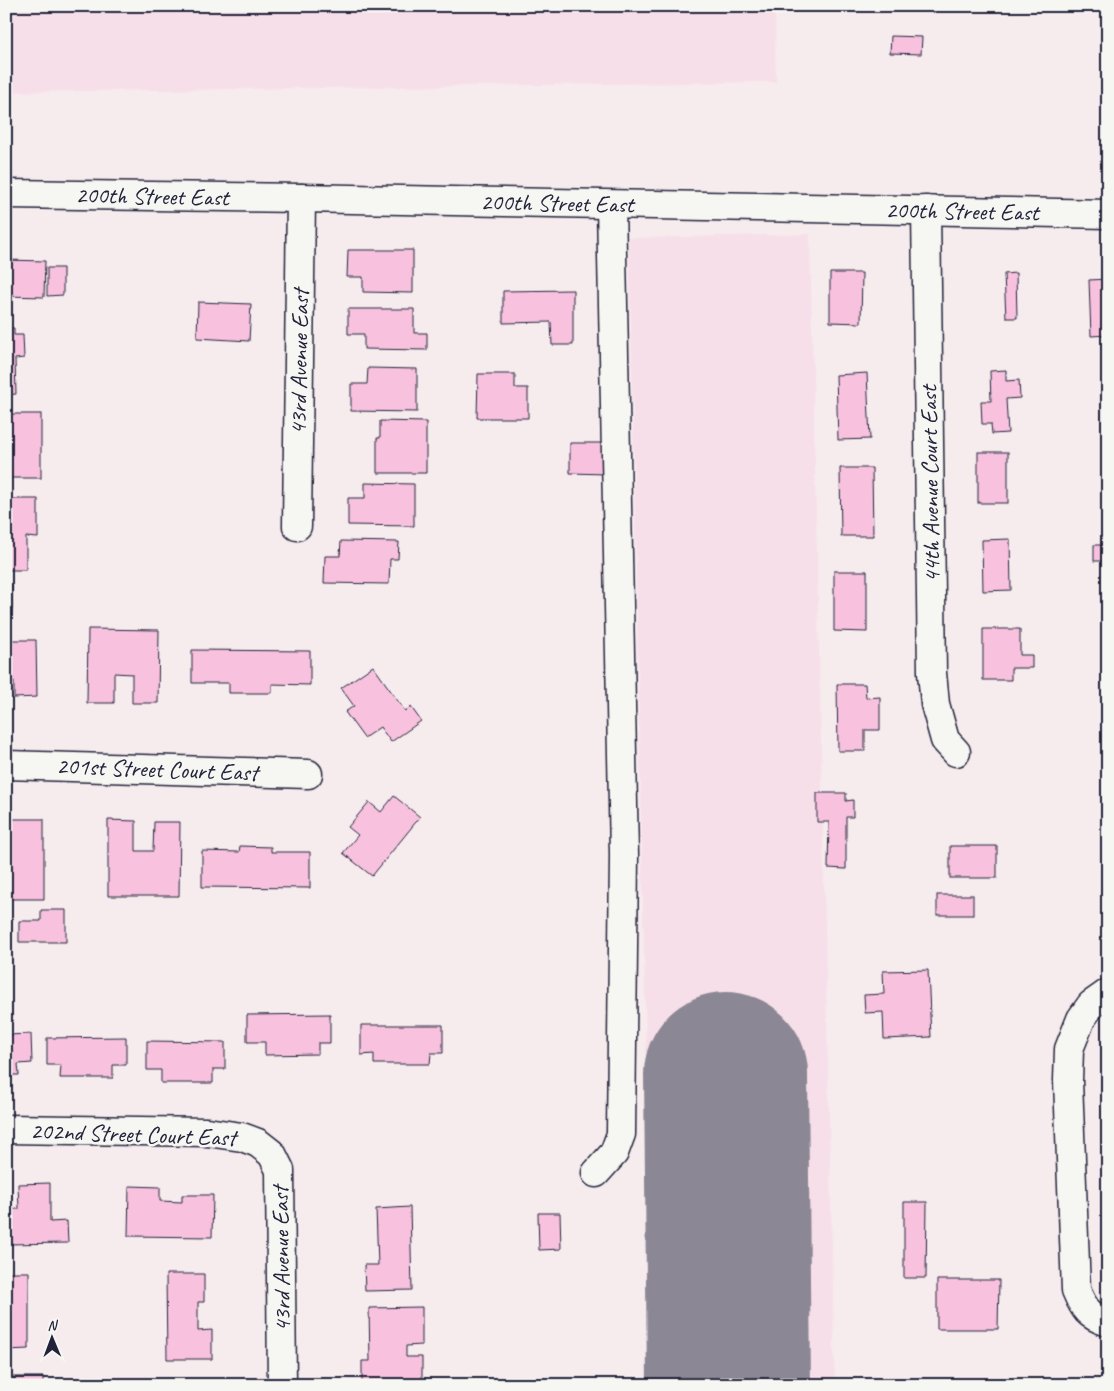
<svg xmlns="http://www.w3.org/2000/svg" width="1114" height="1391" font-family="Caveat,sans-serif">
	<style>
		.built { fill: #f7dfe9 }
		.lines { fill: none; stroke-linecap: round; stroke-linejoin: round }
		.taxiway { stroke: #8c8794; stroke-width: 65 }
		.runway { stroke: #8c8794; stroke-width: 164 }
		.building { fill: #f8c2de; stroke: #22223b }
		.minor-casing { stroke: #22223b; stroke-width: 31 }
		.minor { stroke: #f6f6f2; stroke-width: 28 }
		.labels { text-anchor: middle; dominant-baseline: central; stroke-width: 5; stroke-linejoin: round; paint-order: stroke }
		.street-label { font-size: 24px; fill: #22223b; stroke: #f6f6f2 }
	</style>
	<rect width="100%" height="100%" fill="#f6ecee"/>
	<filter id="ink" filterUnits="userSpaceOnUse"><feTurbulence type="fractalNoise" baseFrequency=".02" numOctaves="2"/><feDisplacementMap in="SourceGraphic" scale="10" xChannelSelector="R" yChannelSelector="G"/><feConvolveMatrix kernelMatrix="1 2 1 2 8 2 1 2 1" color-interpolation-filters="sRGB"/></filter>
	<g filter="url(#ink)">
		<g class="built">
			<polygon points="6,6 775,6 776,82 6,92"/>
			<polygon points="810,234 835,1385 653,1385 629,238"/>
		</g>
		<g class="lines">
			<polyline class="taxiway" points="696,1076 726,1074"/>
			<polyline class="runway" points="726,1074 729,1385"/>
		</g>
		<g class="building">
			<polygon points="891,36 922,37 921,54 890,53"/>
			<polygon points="348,250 413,250 413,293 363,292 363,277 347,277"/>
			<polygon points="6,260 45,261 44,297 6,296"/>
			<polygon points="47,268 63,268 63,295 47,296"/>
			<polygon points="830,273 862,273 861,323 830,322"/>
			<polygon points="1016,273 1017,318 1006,318 1004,274"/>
			<polygon points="1108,279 1108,335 1091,336 1089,280"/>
			<polygon points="573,290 573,345 552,345 551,322 503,323 503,291"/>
			<polygon points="198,302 251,304 249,341 197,338"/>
			<polygon points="348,309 414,309 414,333 427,333 427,350 364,349 364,334 348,334"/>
			<polygon points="6,328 14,328 14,335 23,335 24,358 15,359 16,394 6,395"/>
			<polygon points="368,368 417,369 417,412 351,411 351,384 367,384"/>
			<polygon points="1006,370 1006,381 1019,380 1020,398 1006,399 1008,433 992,434 991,424 982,424 981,401 991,401 990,371"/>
			<polygon points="867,373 870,439 838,440 836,375"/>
			<polygon points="478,374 515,374 515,388 528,388 528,418 477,418"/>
			<rect x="6" y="414" width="35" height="64"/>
			<polygon points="380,421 426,422 426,473 377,473 377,438 380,438"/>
			<polygon points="570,443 606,443 606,474 570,473"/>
			<rect x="978" y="452" width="30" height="51"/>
			<polygon points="840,468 872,468 873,536 841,536"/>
			<polygon points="365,483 414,484 414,526 348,525 348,498 365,498"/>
			<polygon points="6,499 38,499 38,538 26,537 26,570 6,570"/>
			<polygon points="1010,539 1011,590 983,591 982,540"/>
			<polygon points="341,541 399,542 398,559 390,559 389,584 324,583 325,556 340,556"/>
			<rect x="1094" y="545" width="14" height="16"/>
			<polygon points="834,571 867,571 867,632 834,631"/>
			<polygon points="1106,573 1108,573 1108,649 1104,649"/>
			<rect x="6" y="585" width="6" height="23"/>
			<polygon points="88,629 159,630 158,703 132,703 132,674 114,673 114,703 87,703"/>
			<polygon points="983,629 1020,629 1020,655 1032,655 1032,668 1011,668 1011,680 983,680"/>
			<polygon points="6,640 36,640 37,697 14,698 14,681 6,681"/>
			<polygon points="192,650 310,651 310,685 272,684 272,693 229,693 229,683 192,683"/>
			<polygon points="373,666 405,711 411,707 421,721 391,742 380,727 364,738 345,712 354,706 341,688"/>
			<polygon points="837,684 865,684 866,698 880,697 880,730 865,730 865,751 838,751"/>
			<polygon points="817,793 846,793 846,801 853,800 853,817 846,817 846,869 828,868 829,822 817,822"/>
			<polygon points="394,796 420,817 372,876 343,853 358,835 348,827 369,802 381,812"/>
			<polygon points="8,819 44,819 44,899 6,899 6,833 8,833"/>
			<polygon points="108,820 136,821 136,851 153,851 154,822 180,822 179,896 108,896"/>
			<polygon points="240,846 271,847 271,852 310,852 310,888 202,887 202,851 239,852"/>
			<rect x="950" y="846" width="47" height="32"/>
			<rect x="937" y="895" width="36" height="20"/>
			<polygon points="41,910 66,910 66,942 19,942 19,921 41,921"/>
			<polygon points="928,970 931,1037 884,1039 883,1012 865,1013 864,995 884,994 883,971"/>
			<polygon points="330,1014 330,1043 318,1043 318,1054 265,1055 265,1042 247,1042 247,1015"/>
			<polygon points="361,1025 443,1025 443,1053 431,1053 430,1064 374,1064 374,1054 361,1055"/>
			<polygon points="31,1034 32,1063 18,1064 19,1075 6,1075 6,1035"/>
			<polygon points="126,1037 126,1065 113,1065 113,1078 60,1078 61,1065 47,1065 47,1038"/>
			<polygon points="147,1041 225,1042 225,1069 213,1069 213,1083 161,1083 161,1070 147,1070"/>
			<polygon points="50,1183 50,1222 67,1221 68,1243 6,1244 6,1209 19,1209 18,1184"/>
			<polygon points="129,1186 160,1187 160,1201 182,1202 182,1195 213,1195 212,1237 128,1236"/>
			<polygon points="904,1202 927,1202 926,1278 904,1278"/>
			<polygon points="410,1207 412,1290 365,1291 364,1265 378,1265 376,1209"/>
			<polygon points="538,1213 560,1213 561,1249 539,1250"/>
			<polygon points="6,1272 29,1272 29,1349 6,1350"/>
			<polygon points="166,1274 204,1274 204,1302 198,1302 198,1331 212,1330 212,1359 167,1359"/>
			<polygon points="937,1280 999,1280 998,1329 937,1329"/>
			<polygon points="422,1307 422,1345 406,1346 406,1357 422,1357 422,1385 362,1385 362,1361 370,1361 369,1308"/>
			<rect x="6" y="1377" width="37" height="8"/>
		</g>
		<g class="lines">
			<g class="minor-casing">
				<g id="minor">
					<polyline points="6,194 301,198 1108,214"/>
					<polyline points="926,210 932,673 935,704 945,740 956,752"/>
					<polyline points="297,526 301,198"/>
					<polyline points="6,765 308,774"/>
					<path d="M1108 993 1091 1005 1081 1019 1069 1049 1068 1081 1076 1290C1084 1309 1088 1316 1108 1322"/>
					<polyline points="6,1129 207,1132 242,1137 258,1143 272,1154 280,1170 282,1385"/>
					<polyline points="596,1173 614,1153 621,1134 624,855 611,205"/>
				</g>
			</g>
			<use href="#minor" class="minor"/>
		</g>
	</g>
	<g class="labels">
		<g class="street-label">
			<text transform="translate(152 196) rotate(1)">200th Street East</text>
			<text transform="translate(557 203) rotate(1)">200th Street East</text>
			<text transform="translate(962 211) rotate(1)">200th Street East</text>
			<text transform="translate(299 362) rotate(-89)">43rd Avenue East</text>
			<text transform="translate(930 484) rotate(-91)">44th Avenue Court East</text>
			<text transform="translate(157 769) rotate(2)">201st Street Court East</text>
			<text transform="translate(133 1134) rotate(2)">202nd Street Court East</text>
			<text transform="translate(281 1259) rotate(-91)">43rd Avenue East</text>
		</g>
	</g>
	<rect width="1114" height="1391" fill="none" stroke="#f6f6f2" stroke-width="25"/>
	<rect x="12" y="12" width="1089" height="1366" fill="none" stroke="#22223b" stroke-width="2" filter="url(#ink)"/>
	<g transform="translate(52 1338) rotate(359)" stroke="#f6f6f2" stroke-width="4" paint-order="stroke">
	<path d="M0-4L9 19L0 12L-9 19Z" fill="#22223b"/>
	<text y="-8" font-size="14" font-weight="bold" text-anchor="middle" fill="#22223b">N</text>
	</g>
</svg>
